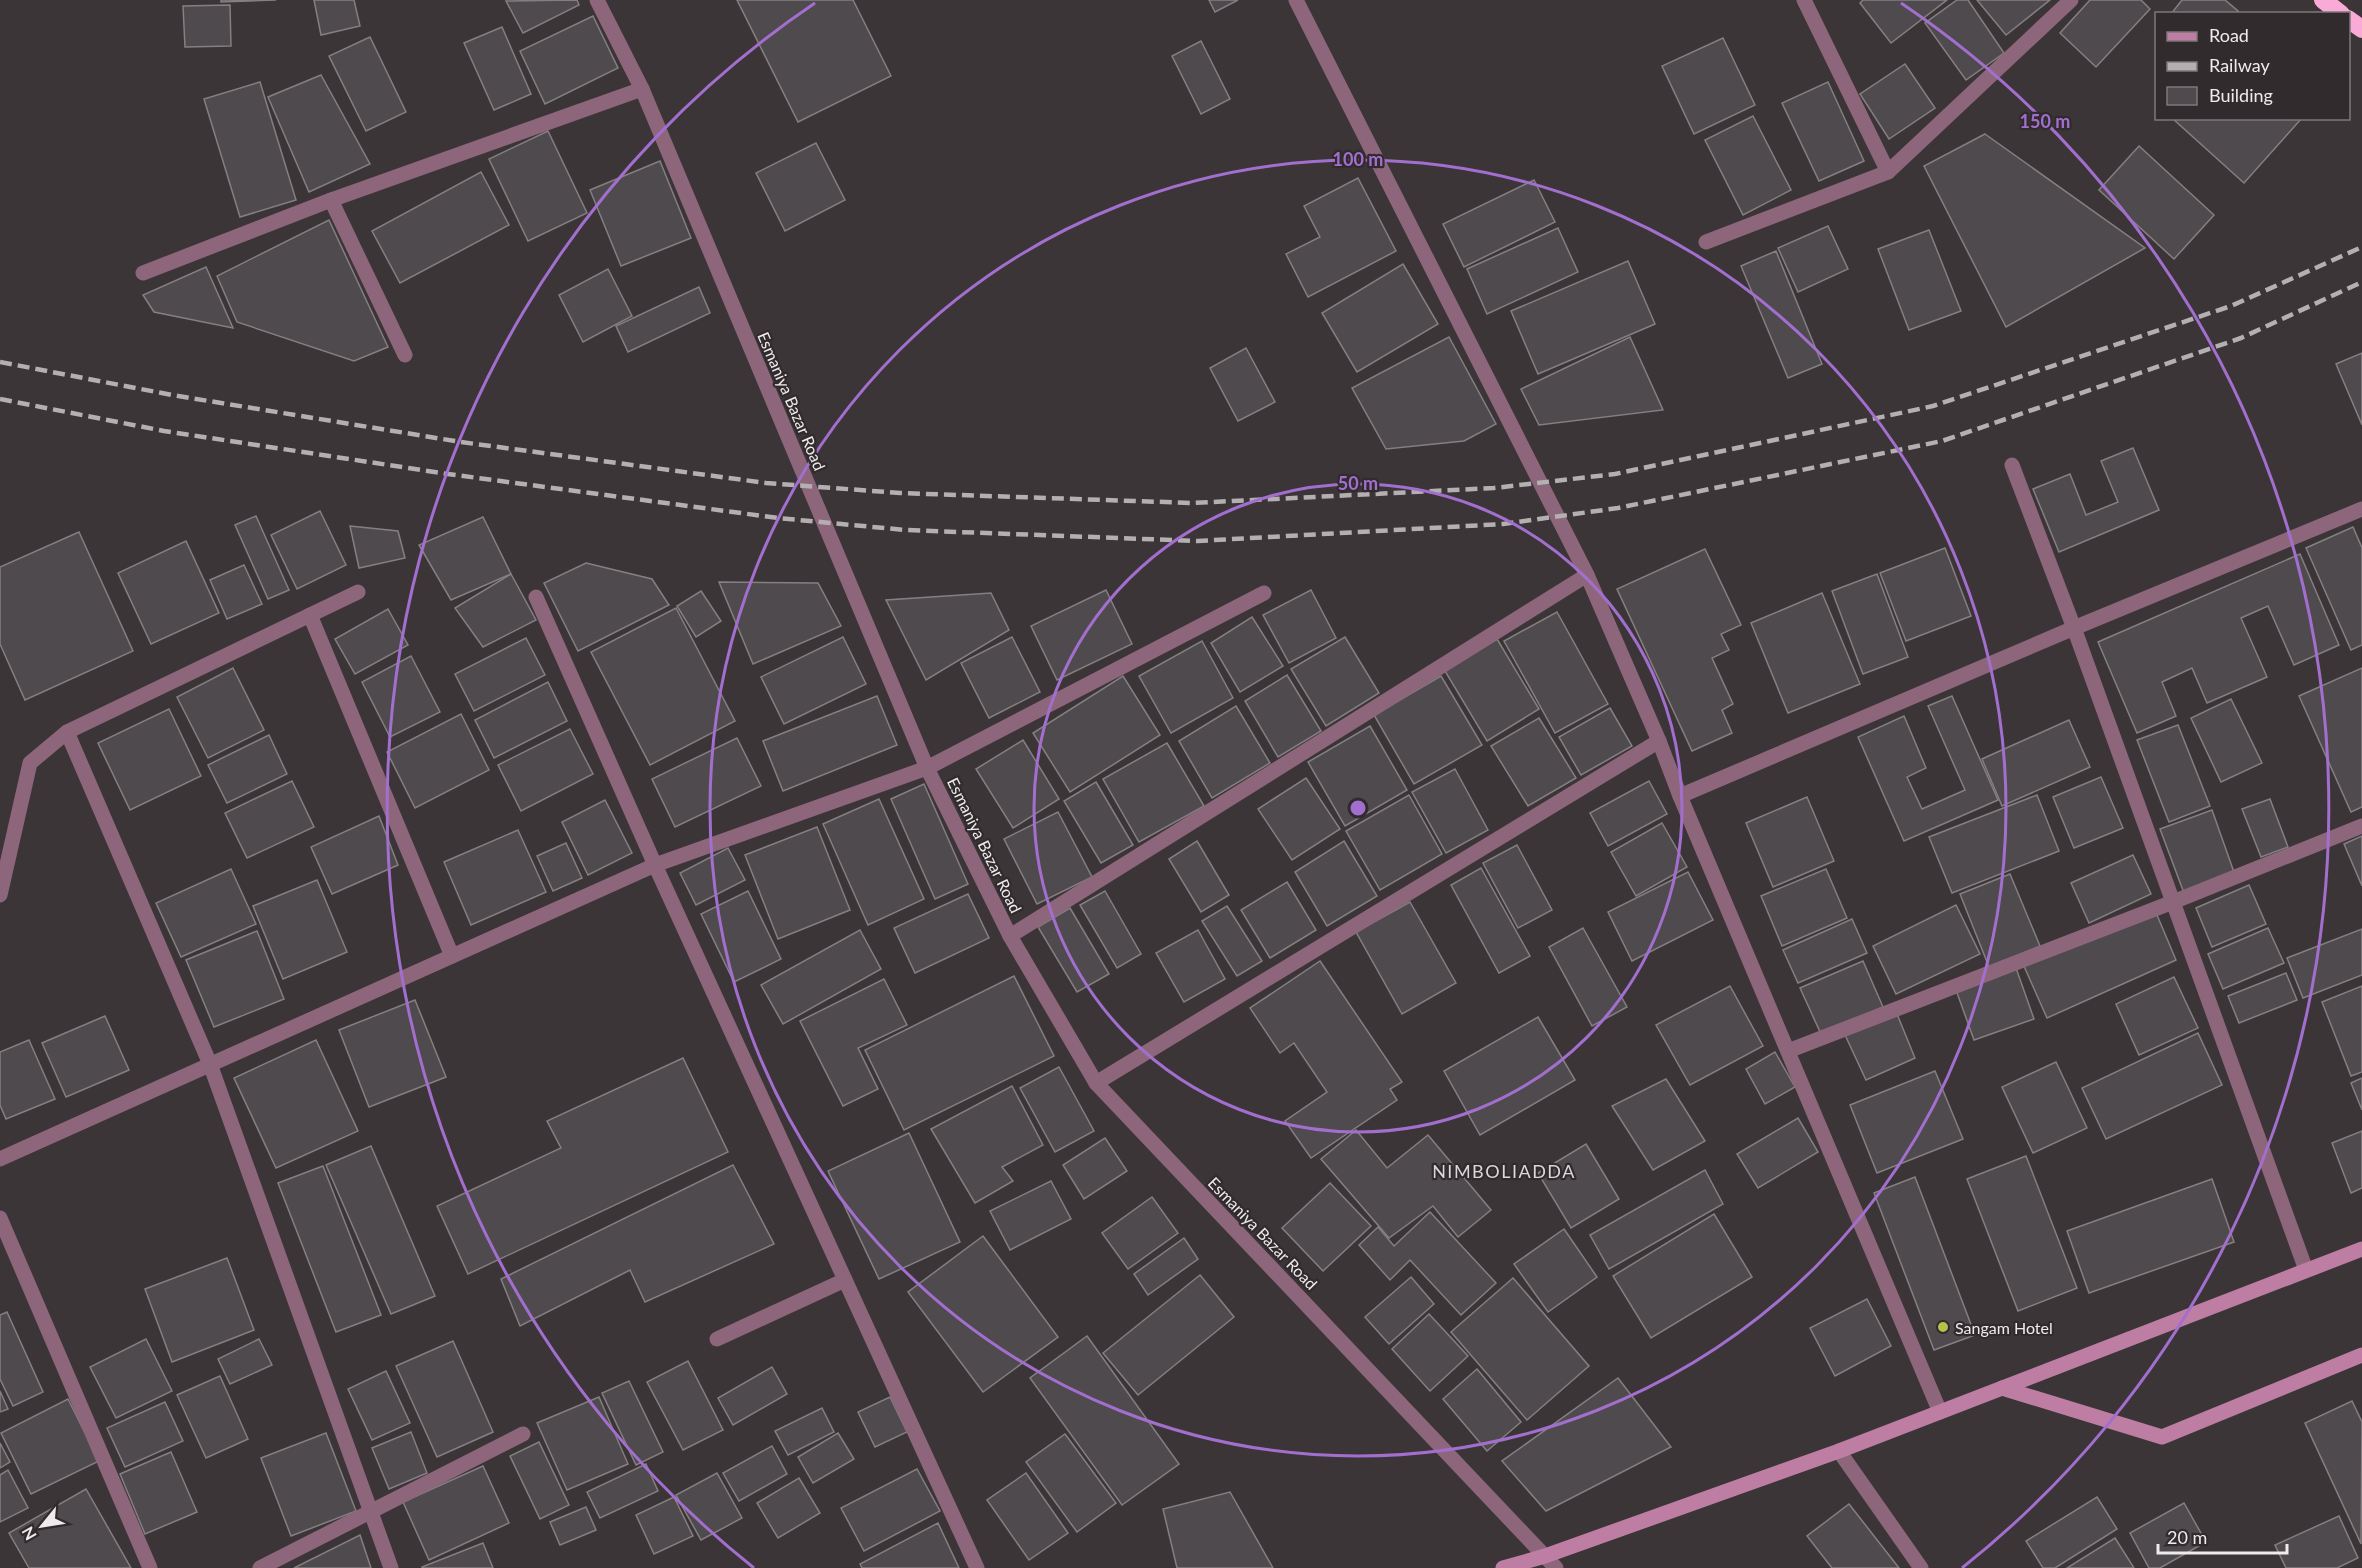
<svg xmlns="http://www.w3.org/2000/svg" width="2362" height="1568" font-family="Lato,sans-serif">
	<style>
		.building { fill: #4f4a4d; stroke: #857f82; stroke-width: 1.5 }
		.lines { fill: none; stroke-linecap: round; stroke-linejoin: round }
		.street { stroke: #8e667c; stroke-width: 15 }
		.secondary { stroke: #be7ea3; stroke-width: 15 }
		.highway { stroke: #f9aad7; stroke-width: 18 }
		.rail { stroke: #b4b0b1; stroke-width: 4.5; stroke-dasharray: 12 6; stroke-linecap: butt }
		.ring { fill: none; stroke: #a36fcf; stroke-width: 3 }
		.poi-dot { fill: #b4c24a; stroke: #312b2e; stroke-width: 2 }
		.labels { text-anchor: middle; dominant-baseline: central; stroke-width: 4.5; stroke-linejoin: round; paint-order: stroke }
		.street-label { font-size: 16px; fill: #eeebec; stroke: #312b2e }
		.poi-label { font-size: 16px; fill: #eeebec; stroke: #312b2e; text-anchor: start }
		.neighbourhood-label { font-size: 18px; letter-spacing: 1.5px; fill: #dcd5d9; stroke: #312b2e }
		.centre { fill: #a36fcf; stroke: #312b2e; stroke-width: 3 }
		.ring-label { font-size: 18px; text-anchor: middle; font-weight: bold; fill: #a36fcf; stroke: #312b2e; stroke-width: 4.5; stroke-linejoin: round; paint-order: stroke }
	</style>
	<rect width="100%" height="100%" fill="#3b3538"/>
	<g class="building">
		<polygon points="221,0 276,0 221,2"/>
		<polygon points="314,0 354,0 360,26 321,35"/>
		<polygon points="577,0 579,5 523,33 506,1"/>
		<polygon points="737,0 853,0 891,76 798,122"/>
		<polygon points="1209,0 1238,0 1215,12"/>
		<polygon points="1863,0 1947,0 1891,43 1860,3"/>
		<polygon points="1957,0 1968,0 2004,53 1966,80 1925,23"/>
		<polygon points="1977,0 2050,0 2006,35"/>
		<polygon points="2090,0 2141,0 2150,9 2096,67 2060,33"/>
		<polygon points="2182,0 2225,0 2238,11 2236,14 2171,14"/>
		<polygon points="230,5 231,46 185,47 183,6"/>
		<polygon points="593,16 618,68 545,104 520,51"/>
		<polygon points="502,27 531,94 494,110 464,43"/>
		<polygon points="370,37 406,112 366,131 329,56"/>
		<polygon points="1723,38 1755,105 1694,134 1662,66"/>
		<polygon points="1201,41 1230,99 1201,114 1172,56"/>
		<polygon points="1905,64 1935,108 1889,139 1860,94"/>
		<polygon points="321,75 370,164 309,192 268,97"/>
		<polygon points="260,82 296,200 240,217 204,99"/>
		<polygon points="1828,82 1864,161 1819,181 1782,103"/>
		<polygon points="1753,116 1791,190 1743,215 1705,140"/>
		<polygon points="2172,118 2302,118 2244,183"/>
		<polygon points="548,131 587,213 528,241 489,159"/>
		<polygon points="1985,134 2145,248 2006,327 1924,166"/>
		<polygon points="816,143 845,200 785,231 756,173"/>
		<polygon points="2139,146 2214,215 2174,259 2099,190"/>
		<polygon points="660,161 691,238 621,266 590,190"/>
		<polygon points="481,172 509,225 400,283 372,231"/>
		<polygon points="1358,178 1396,251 1308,297 1286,254 1320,237 1304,206"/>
		<polygon points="1534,180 1555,222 1464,267 1443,224"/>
		<polygon points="329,220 388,347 354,361 237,322 217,276"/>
		<polygon points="1828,226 1848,269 1798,292 1778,248"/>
		<polygon points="1558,228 1578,272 1487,314 1467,269"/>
		<polygon points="1929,230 1961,311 1909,330 1878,249"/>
		<polygon points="1776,251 1822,364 1788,378 1741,266"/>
		<polygon points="1628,261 1655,324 1538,374 1511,311"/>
		<polygon points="1403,264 1438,324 1357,372 1322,313"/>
		<polygon points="206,267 233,328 154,312 143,295"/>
		<polygon points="608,269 632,316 583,342 559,295"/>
		<polygon points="699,287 710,313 628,352 616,326"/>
		<polygon points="1449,337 1496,424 1464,441 1386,449 1352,388"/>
		<polygon points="1630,337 1663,410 1539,425 1521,389"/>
		<polygon points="1246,348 1275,402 1238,421 1210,368"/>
		<polygon points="2362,353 2362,425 2336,364"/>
		<polygon points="2133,448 2159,510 2059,552 2033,489 2070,474 2086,515 2118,502 2101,461"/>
		<polygon points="320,511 346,565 297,589 271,535"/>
		<polygon points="256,516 289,590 268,599 235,525"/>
		<polygon points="483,517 511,574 451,600 419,545"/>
		<polygon points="350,526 398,531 405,558 359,568"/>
		<polygon points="2353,527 2362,548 2362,645 2351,650 2306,548"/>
		<polygon points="79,532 133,651 25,700 0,644 0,567"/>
		<polygon points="186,541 219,613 151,644 118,573"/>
		<polygon points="1945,548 1971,616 1906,641 1880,573"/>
		<polygon points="1705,549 1741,625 1721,634 1729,650 1712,658 1733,704 1722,710 1732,733 1692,751 1617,589"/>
		<polygon points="2300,554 2339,645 2294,665 2268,606 2241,618 2267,677 2207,703 2192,668 2162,682 2176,716 2137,733 2098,642"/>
		<polygon points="586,563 652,579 669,605 578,651 544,583"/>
		<polygon points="244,565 262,604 227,619 210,580"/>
		<polygon points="511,574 536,620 483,647 455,608"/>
		<polygon points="1877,574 1908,657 1863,674 1832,591"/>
		<polygon points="719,582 818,583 841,626 753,664"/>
		<polygon points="1106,590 1132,644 1057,680 1031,626"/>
		<polygon points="1311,590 1336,638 1289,663 1263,615"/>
		<polygon points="701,591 721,621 696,637 677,606"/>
		<polygon points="991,593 1009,630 926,680 886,600"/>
		<polygon points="1822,593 1860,684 1788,713 1751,623"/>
		<polygon points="676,608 735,721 650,765 591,652"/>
		<polygon points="388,609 408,645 355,674 335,639"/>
		<polygon points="1557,612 1608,704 1555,733 1504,641"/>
		<polygon points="1252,617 1283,666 1240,692 1211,643"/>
		<polygon points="843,637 866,684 784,724 761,677"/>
		<polygon points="1012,637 1040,692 989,718 961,663"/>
		<polygon points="1345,637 1379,693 1326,726 1291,669"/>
		<polygon points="526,638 545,675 474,711 455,674"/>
		<polygon points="1497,639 1539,709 1487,741 1445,671"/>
		<polygon points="1202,641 1233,698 1171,733 1139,676"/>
		<polygon points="411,656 440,712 390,737 362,682"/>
		<polygon points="233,668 264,730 208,758 177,697"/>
		<polygon points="2362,668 2362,807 2351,812 2299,696"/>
		<polygon points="1287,675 1321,731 1278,757 1245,701"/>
		<polygon points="1123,676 1160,735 1070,792 1033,733"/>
		<polygon points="1441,676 1482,745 1414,784 1374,715"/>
		<polygon points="548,682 567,721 494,758 475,720"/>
		<polygon points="877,696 897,745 783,791 763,741"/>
		<polygon points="1952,696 1998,800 1904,841 1858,737 1904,716 1926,768 1907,777 1922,809 1965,790 1928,706"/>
		<polygon points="2231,699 2262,763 2221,782 2191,718"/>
		<polygon points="1236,706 1270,763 1212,798 1179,741"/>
		<polygon points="1610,708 1632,746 1581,775 1559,737"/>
		<polygon points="169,709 201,776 130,810 98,743"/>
		<polygon points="461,714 489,770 415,808 387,752"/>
		<polygon points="1539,718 1576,778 1528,806 1491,746"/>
		<polygon points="2069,720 2090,767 2002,806 1982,759"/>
		<polygon points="2178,725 2210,806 2169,822 2137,740"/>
		<polygon points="1370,726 1407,790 1345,826 1308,762"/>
		<polygon points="570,729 593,774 521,811 498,765"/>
		<polygon points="269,735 287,774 227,803 208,765"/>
		<polygon points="737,738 761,786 675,827 652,779"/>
		<polygon points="1023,740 1059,799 1013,828 976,769"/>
		<polygon points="1167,743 1204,806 1139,842 1103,779"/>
		<polygon points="1455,769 1488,830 1446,853 1412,792"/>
		<polygon points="2101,777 2123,828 2074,848 2053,797"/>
		<polygon points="1306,778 1340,829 1292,860 1258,809"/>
		<polygon points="292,781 314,827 247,858 225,813"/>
		<polygon points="1649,781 1667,814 1608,846 1590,813"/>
		<polygon points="1096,782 1133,845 1101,863 1064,801"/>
		<polygon points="924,784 968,884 935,899 891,799"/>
		<polygon points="1409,795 1442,854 1380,890 1346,831"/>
		<polygon points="2037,795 2059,851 1952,893 1929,837"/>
		<polygon points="1807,797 1834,861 1773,887 1746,823"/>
		<polygon points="879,799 924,899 868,925 823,824"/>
		<polygon points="2270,799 2288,847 2261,857 2242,809"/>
		<polygon points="605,800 632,853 588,875 562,822"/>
		<polygon points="2212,810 2235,875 2184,893 2160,829"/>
		<polygon points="1058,812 1092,877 1037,904 1004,839"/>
		<polygon points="379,816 398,865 332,894 311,847"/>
		<polygon points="1662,823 1687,867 1636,896 1611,852"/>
		<polygon points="817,827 850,910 778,939 745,855"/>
		<polygon points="518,830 546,892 471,925 444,862"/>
		<polygon points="2362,836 2362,886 2344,844"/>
		<polygon points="1197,841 1229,895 1201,912 1169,859"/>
		<polygon points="1344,841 1377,896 1327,926 1295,872"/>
		<polygon points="566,843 582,878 553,891 537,856"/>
		<polygon points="1517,845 1552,910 1518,928 1483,863"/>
		<polygon points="728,848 745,880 696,905 680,873"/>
		<polygon points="2133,855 2151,894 2089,923 2071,883"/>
		<polygon points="1481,868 1530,956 1499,973 1451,885"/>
		<polygon points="231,869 256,924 181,957 156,903"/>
		<polygon points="1826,869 1847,918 1782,946 1761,896"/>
		<polygon points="1688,872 1713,920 1632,961 1608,912"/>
		<polygon points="2010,874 2040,946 1989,967 1960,894"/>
		<polygon points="317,880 347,952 283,979 253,906"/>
		<polygon points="1287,882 1316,930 1270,958 1241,910"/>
		<polygon points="2249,885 2266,924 2212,947 2196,908"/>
		<polygon points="748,891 781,959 734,982 701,914"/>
		<polygon points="1105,891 1141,954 1117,968 1080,905"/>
		<polygon points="968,894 989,938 915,973 894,928"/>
		<polygon points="1410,902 1456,983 1402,1014 1356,932"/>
		<polygon points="1956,905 1980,954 1896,994 1873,946"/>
		<polygon points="1227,906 1262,961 1237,976 1202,921"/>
		<polygon points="1070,908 1109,974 1077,992 1038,927"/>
		<polygon points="2157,915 2176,960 2047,1018 2023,964"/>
		<polygon points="1852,919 1867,953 1798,983 1783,950"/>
		<polygon points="1583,928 1627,1007 1592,1026 1549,947"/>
		<polygon points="2268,928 2284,963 2223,989 2208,954"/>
		<polygon points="2362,929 2362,975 2303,998 2287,958"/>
		<polygon points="860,930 881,969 783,1024 761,985"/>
		<polygon points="1198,930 1225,979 1184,1002 1156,953"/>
		<polygon points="257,931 284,999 214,1027 186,960"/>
		<polygon points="1320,961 1402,1082 1390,1089 1397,1100 1311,1158 1285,1121 1327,1092 1294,1043 1280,1053 1250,1008"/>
		<polygon points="1863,961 1883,1007 1821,1034 1800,988"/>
		<polygon points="2016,968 2034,1019 1974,1040 1956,990"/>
		<polygon points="2286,973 2297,1000 2239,1023 2228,996"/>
		<polygon points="1014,976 1054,1056 904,1130 865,1050"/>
		<polygon points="2174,977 2198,1028 2139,1055 2116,1004"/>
		<polygon points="884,979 907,1025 858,1048 878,1089 843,1106 800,1021"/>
		<polygon points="1730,986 1763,1046 1690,1085 1656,1025"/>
		<polygon points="2362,986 2362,1072 2351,1076 2322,1002"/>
		<polygon points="415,1000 446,1077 369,1107 339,1030"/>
		<polygon points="1897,1014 1915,1058 1866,1080 1845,1035"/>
		<polygon points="105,1016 129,1070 66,1097 42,1043"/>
		<polygon points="1538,1017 1575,1080 1480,1135 1444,1071"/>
		<polygon points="2198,1033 2222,1085 2106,1139 2082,1088"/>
		<polygon points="29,1040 55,1099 6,1119 0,1105 0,1052"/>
		<polygon points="316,1040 358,1131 276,1168 234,1078"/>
		<polygon points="1775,1052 1795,1087 1765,1104 1746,1069"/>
		<polygon points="683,1058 728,1152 468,1274 437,1206 561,1148 547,1121"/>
		<polygon points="2056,1062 2087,1128 2033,1153 2002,1087"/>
		<polygon points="1059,1067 1094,1131 1055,1152 1020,1088"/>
		<polygon points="1935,1071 1963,1139 1877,1173 1850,1105"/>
		<polygon points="2362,1078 2362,1110 2351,1083"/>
		<polygon points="1666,1079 1705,1141 1653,1170 1612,1106"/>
		<polygon points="1012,1086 1043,1145 1002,1167 1013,1181 975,1203 931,1129"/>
		<polygon points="1798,1118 1818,1152 1758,1188 1737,1154"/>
		<polygon points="1356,1130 1387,1168 1428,1135 1491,1210 1458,1237 1433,1206 1389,1238 1321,1159"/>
		<polygon points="2362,1131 2362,1188 2351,1193 2332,1143"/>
		<polygon points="909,1133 960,1242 879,1279 828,1171"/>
		<polygon points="1105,1138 1127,1171 1084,1199 1063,1165"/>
		<polygon points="1586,1144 1619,1199 1571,1228 1538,1173"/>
		<polygon points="371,1146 435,1296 391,1314 326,1165"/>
		<polygon points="2026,1156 2077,1288 2018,1311 1967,1179"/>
		<polygon points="733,1165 774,1244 645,1302 630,1270 520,1326 501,1279"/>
		<polygon points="323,1166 381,1315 336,1332 278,1183"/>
		<polygon points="1705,1170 1723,1204 1609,1269 1590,1235"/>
		<polygon points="1915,1177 1975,1335 1934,1350 1874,1193"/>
		<polygon points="2212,1179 2234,1242 2089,1293 2067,1231"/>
		<polygon points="1051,1181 1071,1219 1010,1250 990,1211"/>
		<polygon points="1330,1183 1371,1226 1323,1271 1282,1228"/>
		<polygon points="1152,1197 1178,1233 1128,1269 1102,1233"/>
		<polygon points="1430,1212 1496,1283 1461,1315 1410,1260 1390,1280 1359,1245 1378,1227 1394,1246"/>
		<polygon points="1714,1214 1752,1277 1651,1338 1613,1276"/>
		<polygon points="1564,1229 1597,1277 1548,1312 1514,1264"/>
		<polygon points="983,1236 1058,1337 983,1392 908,1292"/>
		<polygon points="1184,1238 1198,1259 1148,1295 1134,1274"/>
		<polygon points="227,1258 254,1330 172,1362 145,1289"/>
		<polygon points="1200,1275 1234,1317 1138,1395 1103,1353"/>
		<polygon points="1411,1277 1434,1304 1389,1344 1365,1317"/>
		<polygon points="1513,1278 1589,1366 1527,1420 1451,1332"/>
		<polygon points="1867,1299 1891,1346 1835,1376 1810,1328"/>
		<polygon points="7,1312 43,1392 13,1406 0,1379 0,1315"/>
		<polygon points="1429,1314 1468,1356 1430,1391 1392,1349"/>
		<polygon points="1087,1336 1179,1464 1122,1505 1030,1378"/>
		<polygon points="146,1339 172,1391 116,1418 90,1367"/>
		<polygon points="259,1339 272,1365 230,1384 218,1359"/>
		<polygon points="453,1341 493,1432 437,1457 396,1366"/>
		<polygon points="688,1361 723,1430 683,1450 647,1382"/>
		<polygon points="772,1367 787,1394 733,1425 718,1398"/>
		<polygon points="1477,1369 1521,1422 1487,1451 1443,1399"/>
		<polygon points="386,1371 410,1423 372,1440 348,1389"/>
		<polygon points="220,1376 248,1439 206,1458 177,1395"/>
		<polygon points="1618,1378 1671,1447 1546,1511 1502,1461"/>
		<polygon points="629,1381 663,1452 636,1465 602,1393"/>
		<polygon points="0,1391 8,1409 0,1412"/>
		<polygon points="599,1397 628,1464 567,1490 537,1423"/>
		<polygon points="890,1397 907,1432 875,1447 858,1412"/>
		<polygon points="68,1399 99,1461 31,1494 1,1433"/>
		<polygon points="2352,1401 2362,1422 2361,1544 2305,1423"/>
		<polygon points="165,1402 183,1441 125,1467 107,1428"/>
		<polygon points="822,1408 834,1432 788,1455 775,1431"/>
		<polygon points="411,1432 427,1473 389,1489 372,1448"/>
		<polygon points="326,1433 356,1511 291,1536 261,1458"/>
		<polygon points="838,1433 854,1459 813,1483 798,1457"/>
		<polygon points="1065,1434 1116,1503 1077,1532 1026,1462"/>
		<polygon points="539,1442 569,1505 540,1519 510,1456"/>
		<polygon points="0,1443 10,1462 0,1468"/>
		<polygon points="772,1446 787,1474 739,1501 723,1473"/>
		<polygon points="171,1452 197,1512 145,1534 120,1474"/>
		<polygon points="646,1464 658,1491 600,1518 587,1492"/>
		<polygon points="483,1466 509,1523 429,1560 403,1502"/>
		<polygon points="917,1469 940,1511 864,1551 841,1508"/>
		<polygon points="8,1470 28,1508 0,1522 0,1475"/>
		<polygon points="717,1473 742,1518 701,1540 676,1495"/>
		<polygon points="1026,1473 1068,1533 1029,1560 987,1500"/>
		<polygon points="799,1478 820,1513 778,1538 757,1503"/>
		<polygon points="86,1489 131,1568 29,1568 9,1533"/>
		<polygon points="1230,1492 1273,1568 1177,1568 1163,1509"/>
		<polygon points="674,1497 693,1536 654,1554 636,1515"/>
		<polygon points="2097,1497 2117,1529 2055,1568 2043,1568 2026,1541"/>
		<polygon points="2184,1503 2206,1542 2160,1568 2149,1568 2130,1533"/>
		<polygon points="1849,1504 1899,1568 1832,1568 1807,1536"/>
		<polygon points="586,1507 596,1530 560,1545 550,1522"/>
		<polygon points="2339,1516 2358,1558 2337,1568 2286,1568 2275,1545"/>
		<polygon points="938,1523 959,1568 862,1568 860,1564"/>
		<polygon points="360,1535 371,1568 294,1568"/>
		<polygon points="2115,1538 2134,1568 2067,1568"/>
		<polygon points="483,1543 493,1568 422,1568 422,1567"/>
	</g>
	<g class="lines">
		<g class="street">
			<polyline points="597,0 642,89 927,768 1010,936 1096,1083 1556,1568"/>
			<polyline points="1296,0 1587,575 1659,741 1680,796 1940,1412"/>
			<polyline points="1804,0 1888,172"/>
			<polyline points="331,200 405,355"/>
			<polyline points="1706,242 1888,172 2071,0"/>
			<polyline points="143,273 331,200 642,89"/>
			<polyline points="2012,465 2074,628 2306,1270"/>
			<polyline points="536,597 655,865 977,1568"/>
			<polyline points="310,615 452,956"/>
			<polyline points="67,732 210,1064 391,1568"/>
			<polyline points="1680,796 2074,628 2362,509"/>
			<polyline points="0,895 30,763 67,732 358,592"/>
			<polyline points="1010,936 1587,575"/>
			<polyline points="1788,1051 2173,902 2362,826"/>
			<polyline points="1096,1083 1659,741"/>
			<polyline points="0,1159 655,865 927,768 1264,593"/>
			<polyline points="0,1218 150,1568"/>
			<polyline points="717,1339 845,1280"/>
			<polyline points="1839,1451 1921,1568"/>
			<polyline points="260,1568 523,1434"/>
		</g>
		<g class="secondary">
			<polyline points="2002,1388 2162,1437 2362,1355"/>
			<polyline points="1503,1568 1545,1556 1839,1451 2362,1249"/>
		</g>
		<g class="highway">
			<polyline points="2323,0 2341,14"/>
			<polyline points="2348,19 2362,29"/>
		</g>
		<g class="rail">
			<polyline points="0,362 172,395 461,442 766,483 900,493 1193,503 1494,488 1615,474 1933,406 2231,306 2362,247"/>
			<polyline points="0,399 164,431 448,474 778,518 905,530 1198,541 1503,524 1618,508 1942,441 2241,338 2362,282"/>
		</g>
	</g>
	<g class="ring">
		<circle cx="1358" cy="808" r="324"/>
		<circle cx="1358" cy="808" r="648"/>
		<path d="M754 1568A971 971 0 0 1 815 3M1901 3A971 971 0 0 1 1962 1568"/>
	</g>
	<circle class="poi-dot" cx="1943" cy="1327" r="6"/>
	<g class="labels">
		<g class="street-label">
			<text transform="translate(792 401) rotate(67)">Esmaniya Bazar Road</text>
			<text transform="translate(985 845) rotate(64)">Esmaniya Bazar Road</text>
			<text transform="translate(1263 1233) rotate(46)">Esmaniya Bazar Road</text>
		</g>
		<g class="poi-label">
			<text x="1955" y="1327">Sangam Hotel</text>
		</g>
		<g class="neighbourhood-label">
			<text x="1504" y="1171">NIMBOLIADDA</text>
		</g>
	</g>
	<circle cx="1358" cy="808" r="9" class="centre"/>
	<g class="ring-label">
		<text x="2045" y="128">150 m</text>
		<text x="1358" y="166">100 m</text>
		<text x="1358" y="490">50 m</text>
	</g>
	<rect x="2155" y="12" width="195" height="108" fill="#312b2e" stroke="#7d787a" stroke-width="1.5"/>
	<rect x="2167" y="32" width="30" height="9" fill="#be7ea3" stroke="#7d787a" stroke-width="1.5"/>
	<text x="2209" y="42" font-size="18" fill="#eeebec">Road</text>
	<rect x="2167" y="62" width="30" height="9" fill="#b4b0b1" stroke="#7d787a" stroke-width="1.5"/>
	<text x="2209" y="72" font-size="18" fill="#eeebec">Railway</text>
	<rect x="2167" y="87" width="30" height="18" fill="#4f4a4d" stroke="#7d787a" stroke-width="1.5"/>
	<text x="2209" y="102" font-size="18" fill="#eeebec">Building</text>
	<g transform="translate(42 1526) rotate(240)" stroke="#312b2e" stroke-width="4.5" paint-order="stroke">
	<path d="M0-4.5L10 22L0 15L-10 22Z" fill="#eeebec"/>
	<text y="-9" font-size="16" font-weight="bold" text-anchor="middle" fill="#eeebec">N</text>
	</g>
	<path d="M2158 1544v9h129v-9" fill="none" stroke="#eeebec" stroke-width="3"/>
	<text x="2167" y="1544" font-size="18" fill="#eeebec" stroke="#312b2e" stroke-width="4.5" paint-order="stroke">20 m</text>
</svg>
